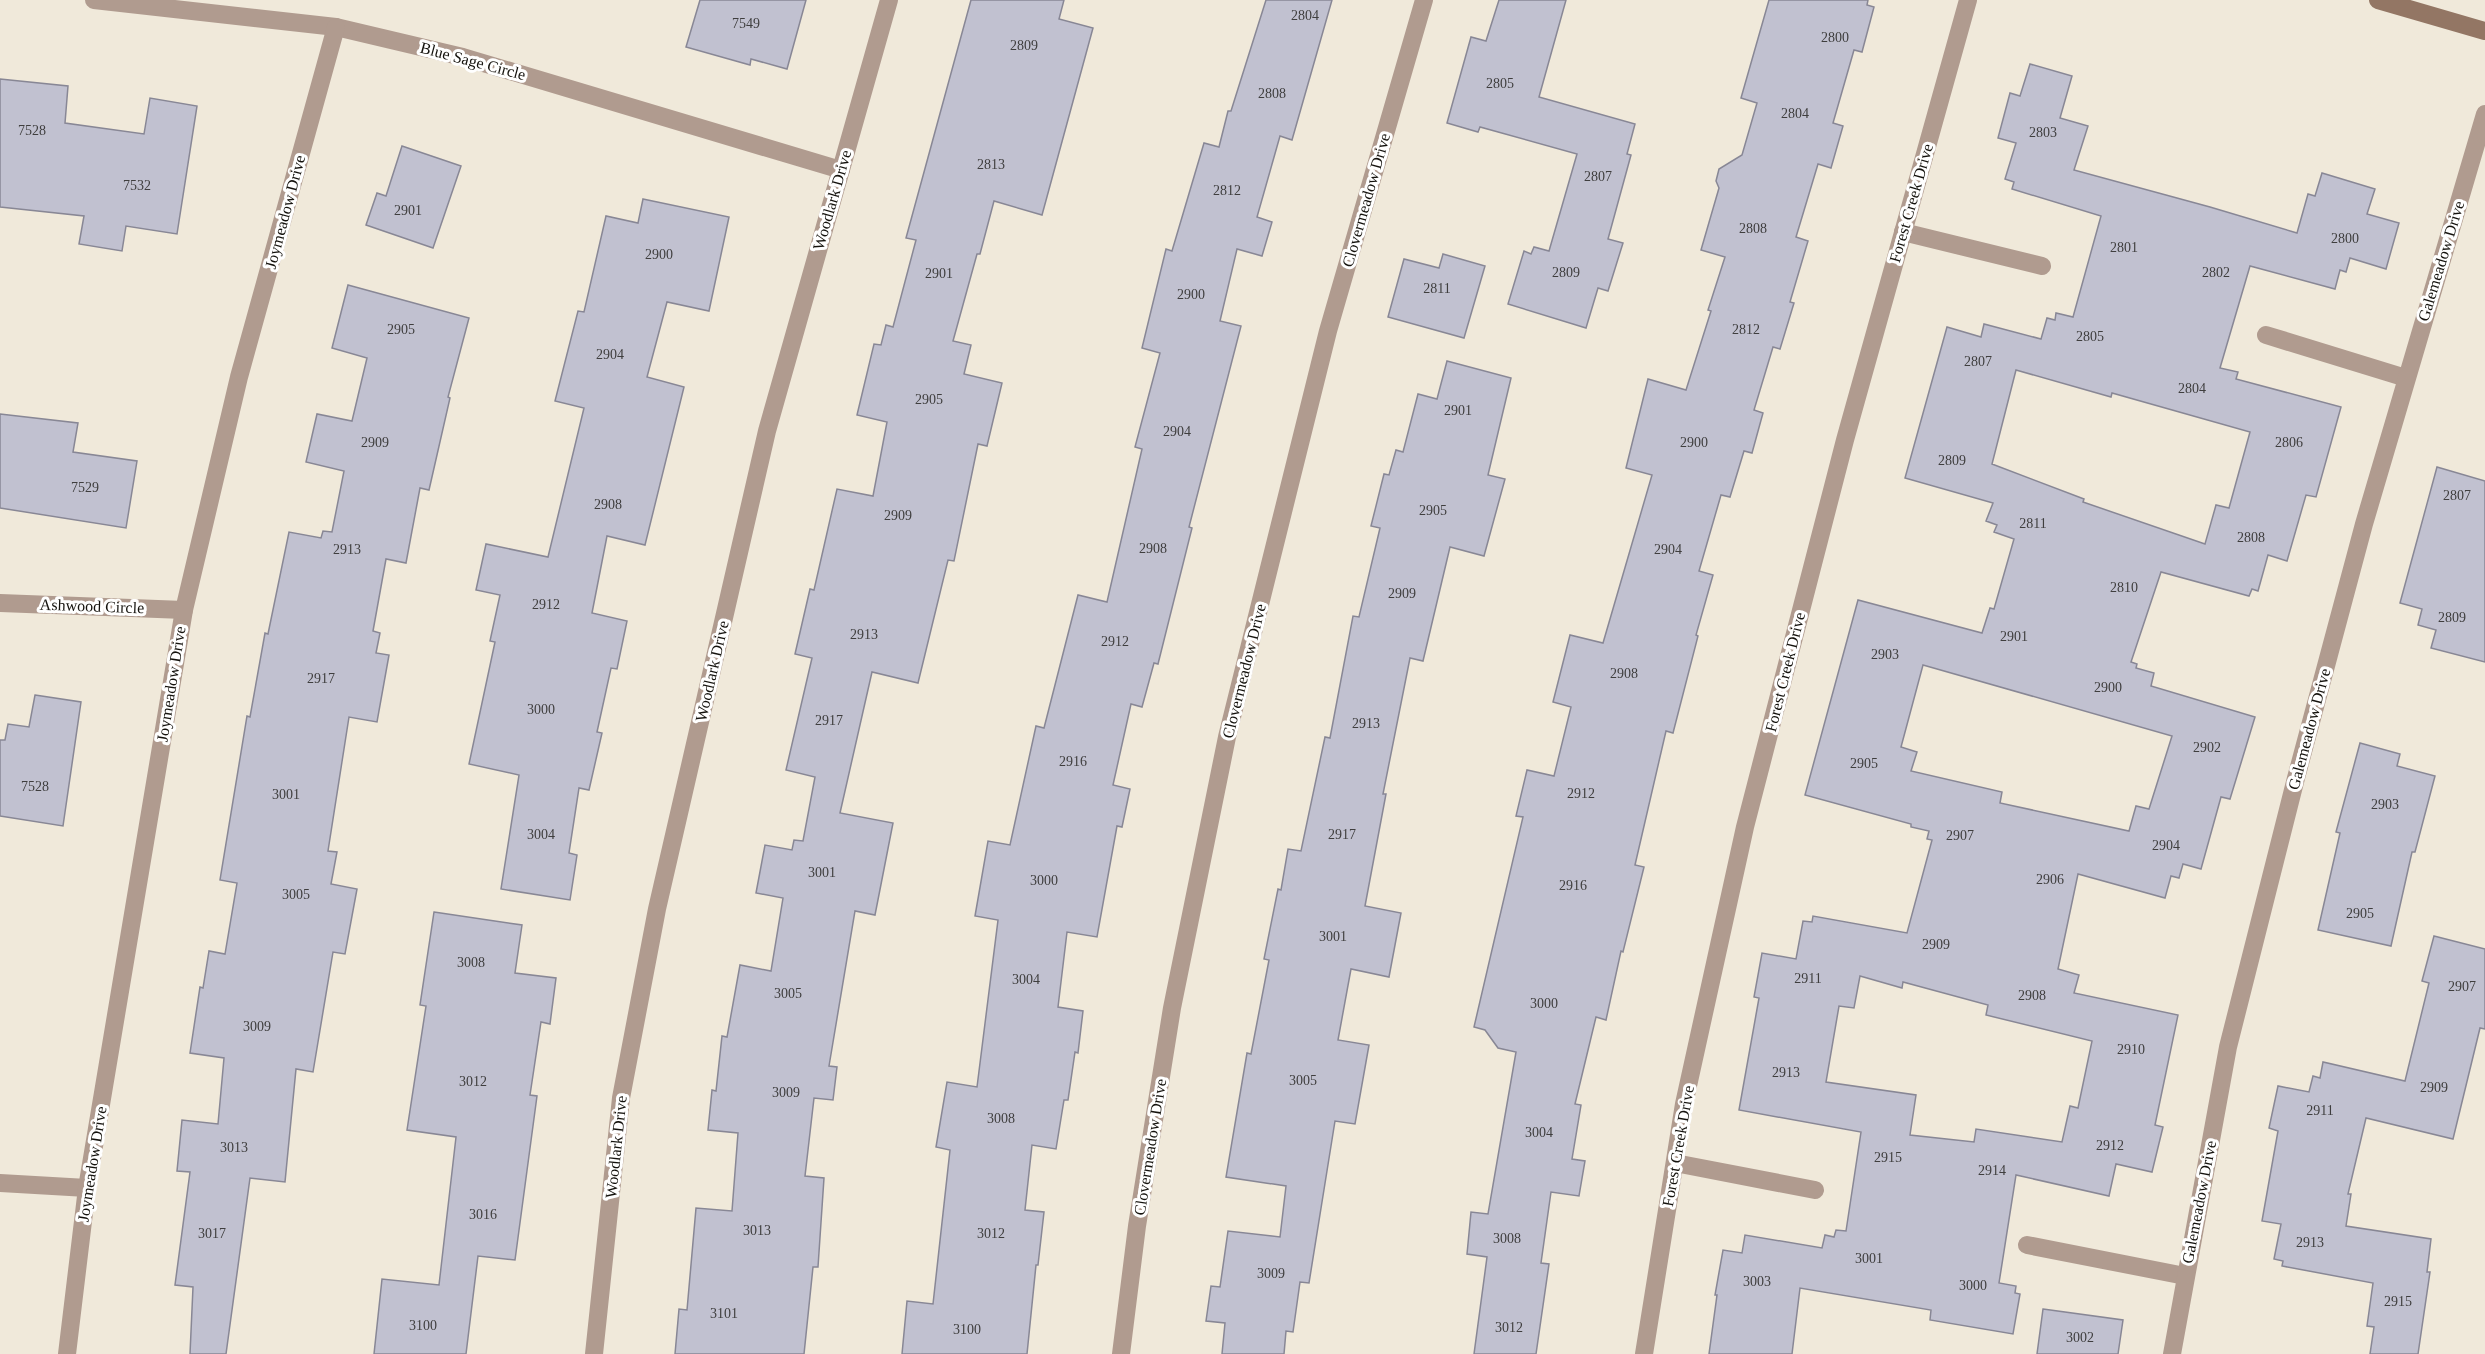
<svg xmlns="http://www.w3.org/2000/svg" width="2485" height="1354" font-family="'Times New Roman',serif">
	<style>
		.building { fill: #c1c1d0; stroke: #888795; stroke-width: 1.5; fill-rule: evenodd }
		.lines { fill: none; stroke-linecap: round; stroke-linejoin: round }
		.lane { stroke: #b09b8f; stroke-width: 18 }
		.street { stroke: #b09b8f; stroke-width: 18 }
		.secondary { stroke: #937664; stroke-width: 18 }
		.labels { text-anchor: middle; dominant-baseline: central; stroke-width: 6; stroke-linejoin: round; paint-order: stroke }
		.number-label { font-size: 14px; fill: #3f3e3e }
		.street-label { font-size: 16px; fill: #14120d; stroke: #fff }
	</style>
	<rect width="100%" height="100%" fill="#f0e9da"/>
	<g class="building">
		<polygon points="700,0 806,0 787,69 751,59 750,65 686,47"/>
		<polygon points="971,0 1064,0 1059,19 1093,28 1042,215 994,201 980,254 977,254 953,341 971,345 964,374 1002,383 987,446 978,444 954,561 948,560 918,683 872,672 840,813 893,823 875,915 855,911 829,1066 837,1067 833,1100 814,1098 805,1176 824,1178 818,1267 813,1267 804,1354 675,1354 679,1309 687,1310 696,1208 732,1211 738,1133 708,1130 712,1090 716,1091 722,1036 727,1037 740,965 771,971 783,898 756,893 765,845 792,850 794,840 803,841 815,777 786,770 812,658 795,654 810,589 814,590 837,489 873,496 887,422 857,415 874,344 881,345 886,325 893,327 916,240 906,238"/>
		<polygon points="1266,0 1332,0 1292,140 1280,136 1257,217 1272,222 1262,256 1237,249 1220,321 1241,326 1189,527 1192,528 1158,664 1154,663 1142,707 1131,704 1113,785 1130,789 1122,827 1117,826 1097,937 1067,932 1058,1007 1083,1011 1078,1053 1075,1052 1068,1100 1064,1100 1056,1149 1032,1145 1025,1210 1044,1212 1038,1265 1036,1265 1027,1354 902,1354 907,1301 933,1304 950,1150 936,1147 947,1082 977,1087 998,920 975,916 988,841 1010,845 1036,726 1044,728 1078,595 1107,602 1142,449 1135,447 1160,353 1142,348 1166,249 1172,251 1204,143 1219,147 1228,111 1231,111"/>
		<polygon points="1499,0 1566,0 1539,97 1635,124 1627,154 1631,155 1608,239 1623,243 1608,291 1598,288 1586,328 1508,304 1524,251 1531,254 1534,247 1549,251 1577,154 1480,127 1478,132 1447,123 1471,37 1486,41"/>
		<polygon points="1769,0 1868,0 1867,5 1874,7 1862,52 1854,50 1833,123 1843,126 1831,168 1818,164 1796,237 1808,241 1790,302 1794,303 1780,349 1773,347 1754,410 1763,413 1752,453 1744,451 1730,497 1721,495 1699,571 1713,575 1696,635 1698,636 1673,733 1666,731 1635,865 1644,867 1623,952 1621,951 1606,1020 1596,1017 1575,1104 1581,1105 1572,1159 1585,1161 1579,1196 1551,1192 1541,1263 1549,1264 1536,1354 1474,1354 1487,1257 1467,1254 1471,1212 1488,1214 1516,1052 1498,1048 1485,1030 1474,1027 1523,817 1516,816 1527,770 1554,776 1571,707 1553,702 1570,635 1603,643 1652,475 1626,468 1648,379 1686,390 1711,311 1708,310 1725,257 1701,250 1719,188 1716,181 1719,169 1742,155 1757,103 1741,98"/>
		<path d="M2030 64 2072 76 2060 118 2088 126 2074 170 2210 207 2297 233 2308 194 2315 196 2322 173 2375 189 2367 214 2399 223 2386 269 2350 258 2346 272 2340 270 2335 289 2250 266 2220 368 2238 372 2236 379 2341 407 2316 497 2306 495 2287 561 2268 555 2258 591 2252 589 2249 596 2161 572 2131 662 2137 664 2136 668 2154 673 2151 686 2255 717 2230 799 2221 797 2201 869 2183 864 2179 878 2171 876 2165 898 2078 874 2058 969 2079 975 2074 993 2178 1015 2155 1125 2163 1127 2152 1172 2116 1164 2109 1196 2016 1175 1999 1283 2016 1286 2015 1293 2020 1294 2013 1334 1930 1320 1931 1310 1800 1288 1792 1354H1709L1717 1295H1715L1723 1250 1742 1253 1745 1235 1822 1248 1825 1235 1834 1237 1836 1230 1846 1231 1861 1132 1739 1110 1759 998 1754 997 1762 953 1796 959 1803 921 1812 922 1813 916 1907 933 1932 840 1927 839 1929 831 1911 827V824L1805 795 1858 600 1982 633 1990 608 1994 609 2014 539 1994 532 1997 525 1986 521 1993 503 1905 478 1947 327 1981 337 1984 324 2041 339 2047 318 2055 320 2056 313 2073 317 2101 216 2012 189 2014 182 2005 179 2016 143 1998 138 2010 93 2020 96ZM2016 370 2111 397 2112 393 2250 432 2229 508 2216 505 2205 544 2083 502 2084 499 1992 464ZM1923 665 2172 736 2149 809 2136 806 2129 831 2000 803 2002 792 1911 771 1917 752 1901 747ZM1860 976 1902 988 1903 982 1988 1005 1986 1015 2092 1041 2078 1108 2070 1106 2062 1142 1976 1129 1974 1142 1910 1135 1916 1095 1826 1082 1839 1006 1854 1008Z"/>
		<polygon points="0,79 68,86 65,123 144,134 150,98 197,106 177,234 126,226 122,251 79,244 84,216 0,207"/>
		<polygon points="402,146 461,166 433,248 366,225 377,193 386,196"/>
		<polygon points="643,199 729,217 709,311 667,302 647,377 684,387 645,545 607,536 592,613 627,621 617,669 611,668 597,732 602,733 589,790 579,788 569,853 577,855 570,900 501,889 519,775 469,764 495,642 490,641 500,595 476,590 486,544 548,557 584,408 555,401 578,311 584,312 606,216 638,223"/>
		<polygon points="1443,254 1485,266 1464,338 1388,317 1404,259 1439,268"/>
		<polygon points="348,285 469,318 448,397 450,398 429,490 420,488 406,563 386,559 373,631 380,633 376,653 389,655 377,722 349,717 328,851 337,852 331,884 357,889 345,954 333,952 313,1072 296,1069 285,1182 250,1178 226,1354 190,1354 193,1287 175,1285 190,1172 177,1171 182,1120 218,1124 224,1058 190,1053 200,987 203,988 209,951 225,954 237,883 220,880 247,716 250,717 265,633 268,634 289,532 321,538 323,531 332,532 344,471 306,462 317,414 352,421 367,358 332,348"/>
		<polygon points="1447,361 1511,378 1488,475 1505,479 1484,556 1450,547 1423,661 1410,658 1383,794 1386,794 1365,906 1401,913 1389,977 1351,969 1338,1040 1369,1045 1355,1124 1335,1121 1309,1283 1300,1282 1293,1332 1286,1331 1284,1354 1222,1354 1225,1323 1206,1321 1211,1286 1220,1287 1228,1231 1280,1237 1286,1186 1226,1177 1247,1053 1251,1054 1269,960 1264,959 1278,889 1281,890 1288,849 1301,851 1325,737 1330,738 1353,616 1359,617 1380,528 1371,526 1384,474 1389,475 1396,450 1403,452 1418,394 1437,399"/>
		<polygon points="0,414 78,423 73,452 137,461 126,528 0,508"/>
		<polygon points="2437,467 2485,481 2485,662 2431,648 2436,630 2418,625 2422,609 2400,603"/>
		<polygon points="35,695 81,702 63,826 0,816 0,740 5,740 8,724 29,727"/>
		<polygon points="2360,743 2400,754 2397,766 2435,776 2415,852 2412,852 2391,946 2318,930 2340,833 2336,832"/>
		<polygon points="434,912 522,925 515,973 556,978 550,1024 541,1022 530,1095 537,1096 515,1260 478,1256 466,1354 374,1354 382,1279 439,1285 456,1137 407,1130 426,1006 420,1005"/>
		<polygon points="2434,936 2485,949 2485,1029 2480,1028 2453,1139 2366,1118 2348,1194 2351,1194 2346,1226 2431,1239 2427,1272 2430,1272 2418,1354 2370,1354 2374,1327 2367,1326 2373,1283 2282,1266 2283,1261 2274,1259 2281,1224 2262,1221 2278,1131 2269,1128 2278,1086 2309,1092 2313,1076 2320,1078 2323,1062 2405,1081 2429,983 2422,981"/>
		<polygon points="2043,1309 2123,1320 2118,1354 2037,1354"/>
	</g>
	<g class="lines">
		<g class="lane">
			<polyline points="1903,232 2042,266"/>
			<polyline points="2266,335 2406,378"/>
			<polyline points="1675,1163 1815,1190"/>
			<polyline points="2027,1245 2185,1276"/>
		</g>
		<g class="street">
			<polyline points="94,0 336,27 463,57 841,170"/>
			<polyline points="0,603 184,610"/>
			<polyline points="0,1183 87,1188"/>
			<polyline points="67,1354 87,1188 184,610 239,377 336,27"/>
			<polyline points="594,1354 621,1098 657,909 767,431 889,0"/>
			<polyline points="1121,1354 1137,1226 1172,1008 1227,737 1328,331 1424,0"/>
			<polyline points="1644,1354 1684,1104 1745,827 1845,440 1968,0"/>
			<polyline points="2172,1354 2228,1047 2296,778 2364,524 2485,114"/>
		</g>
		<polyline class="secondary" points="2378,0 2485,31"/>
	</g>
	<g class="labels">
		<g class="number-label">
			<text x="1305" y="15">2804</text>
			<text x="746" y="23">7549</text>
			<text x="1835" y="37">2800</text>
			<text x="1024" y="45">2809</text>
			<text x="1500" y="83">2805</text>
			<text x="1272" y="93">2808</text>
			<text x="1795" y="113">2804</text>
			<text x="32" y="130">7528</text>
			<text x="2043" y="132">2803</text>
			<text x="991" y="164">2813</text>
			<text x="1598" y="176">2807</text>
			<text x="137" y="185">7532</text>
			<text x="1227" y="190">2812</text>
			<text x="408" y="210">2901</text>
			<text x="1753" y="228">2808</text>
			<text x="2345" y="238">2800</text>
			<text x="2124" y="247">2801</text>
			<text x="659" y="254">2900</text>
			<text x="1566" y="272">2809</text>
			<text x="2216" y="272">2802</text>
			<text x="939" y="273">2901</text>
			<text x="1437" y="288">2811</text>
			<text x="1191" y="294">2900</text>
			<text x="401" y="329">2905</text>
			<text x="1746" y="329">2812</text>
			<text x="2090" y="336">2805</text>
			<text x="610" y="354">2904</text>
			<text x="1978" y="361">2807</text>
			<text x="2192" y="388">2804</text>
			<text x="929" y="399">2905</text>
			<text x="1458" y="410">2901</text>
			<text x="1177" y="431">2904</text>
			<text x="375" y="442">2909</text>
			<text x="1694" y="442">2900</text>
			<text x="2289" y="442">2806</text>
			<text x="1952" y="460">2809</text>
			<text x="85" y="487">7529</text>
			<text x="2457" y="495">2807</text>
			<text x="608" y="504">2908</text>
			<text x="1433" y="510">2905</text>
			<text x="898" y="515">2909</text>
			<text x="2033" y="523">2811</text>
			<text x="2251" y="537">2808</text>
			<text x="1153" y="548">2908</text>
			<text x="347" y="549">2913</text>
			<text x="1668" y="549">2904</text>
			<text x="2124" y="587">2810</text>
			<text x="1402" y="593">2909</text>
			<text x="546" y="604">2912</text>
			<text x="2452" y="617">2809</text>
			<text x="864" y="634">2913</text>
			<text x="2014" y="636">2901</text>
			<text x="1115" y="641">2912</text>
			<text x="1885" y="654">2903</text>
			<text x="1624" y="673">2908</text>
			<text x="321" y="678">2917</text>
			<text x="2108" y="687">2900</text>
			<text x="541" y="709">3000</text>
			<text x="829" y="720">2917</text>
			<text x="1366" y="723">2913</text>
			<text x="2207" y="747">2902</text>
			<text x="1073" y="761">2916</text>
			<text x="1864" y="763">2905</text>
			<text x="35" y="786">7528</text>
			<text x="1581" y="793">2912</text>
			<text x="286" y="794">3001</text>
			<text x="2385" y="804">2903</text>
			<text x="541" y="834">3004</text>
			<text x="1342" y="834">2917</text>
			<text x="1960" y="835">2907</text>
			<text x="2166" y="845">2904</text>
			<text x="822" y="872">3001</text>
			<text x="2050" y="879">2906</text>
			<text x="1044" y="880">3000</text>
			<text x="1573" y="885">2916</text>
			<text x="296" y="894">3005</text>
			<text x="2360" y="913">2905</text>
			<text x="1333" y="936">3001</text>
			<text x="1936" y="944">2909</text>
			<text x="471" y="962">3008</text>
			<text x="1808" y="978">2911</text>
			<text x="1026" y="979">3004</text>
			<text x="2462" y="986">2907</text>
			<text x="788" y="993">3005</text>
			<text x="2032" y="995">2908</text>
			<text x="1544" y="1003">3000</text>
			<text x="257" y="1026">3009</text>
			<text x="2131" y="1049">2910</text>
			<text x="1786" y="1072">2913</text>
			<text x="1303" y="1080">3005</text>
			<text x="473" y="1081">3012</text>
			<text x="2434" y="1087">2909</text>
			<text x="786" y="1092">3009</text>
			<text x="2320" y="1110">2911</text>
			<text x="1001" y="1118">3008</text>
			<text x="1539" y="1132">3004</text>
			<text x="2110" y="1145">2912</text>
			<text x="234" y="1147">3013</text>
			<text x="1888" y="1157">2915</text>
			<text x="1992" y="1170">2914</text>
			<text x="483" y="1214">3016</text>
			<text x="757" y="1230">3013</text>
			<text x="212" y="1233">3017</text>
			<text x="991" y="1233">3012</text>
			<text x="1507" y="1238">3008</text>
			<text x="2310" y="1242">2913</text>
			<text x="1869" y="1258">3001</text>
			<text x="1271" y="1273">3009</text>
			<text x="1757" y="1281">3003</text>
			<text x="1973" y="1285">3000</text>
			<text x="2398" y="1301">2915</text>
			<text x="724" y="1313">3101</text>
			<text x="423" y="1325">3100</text>
			<text x="1509" y="1327">3012</text>
			<text x="967" y="1329">3100</text>
			<text x="2080" y="1337">3002</text>
		</g>
		<g class="street-label">
			<text transform="translate(473 61) rotate(15)">Blue Sage Circle</text>
			<text transform="translate(832 200) rotate(-74)">Woodlark Drive</text>
			<text transform="translate(1366 200) rotate(-74)">Clovermeadow Drive</text>
			<text transform="translate(1911 203) rotate(-74)">Forest Creek Drive</text>
			<text transform="translate(285 212) rotate(-75)">Joymeadow Drive</text>
			<text transform="translate(2441 261) rotate(-73)">Galemeadow Drive</text>
			<text transform="translate(92 606) rotate(2)">Ashwood Circle</text>
			<text transform="translate(712 671) rotate(-77)">Woodlark Drive</text>
			<text transform="translate(1244 671) rotate(-76)">Clovermeadow Drive</text>
			<text transform="translate(1785 672) rotate(-76)">Forest Creek Drive</text>
			<text transform="translate(171 684) rotate(-81)">Joymeadow Drive</text>
			<text transform="translate(2309 729) rotate(-75)">Galemeadow Drive</text>
			<text transform="translate(1678 1146) rotate(-80)">Forest Creek Drive</text>
			<text transform="translate(616 1147) rotate(-84)">Woodlark Drive</text>
			<text transform="translate(1150 1147) rotate(-81)">Clovermeadow Drive</text>
			<text transform="translate(92 1164) rotate(-81)">Joymeadow Drive</text>
			<text transform="translate(2199 1202) rotate(-79)">Galemeadow Drive</text>
		</g>
	</g>
</svg>
